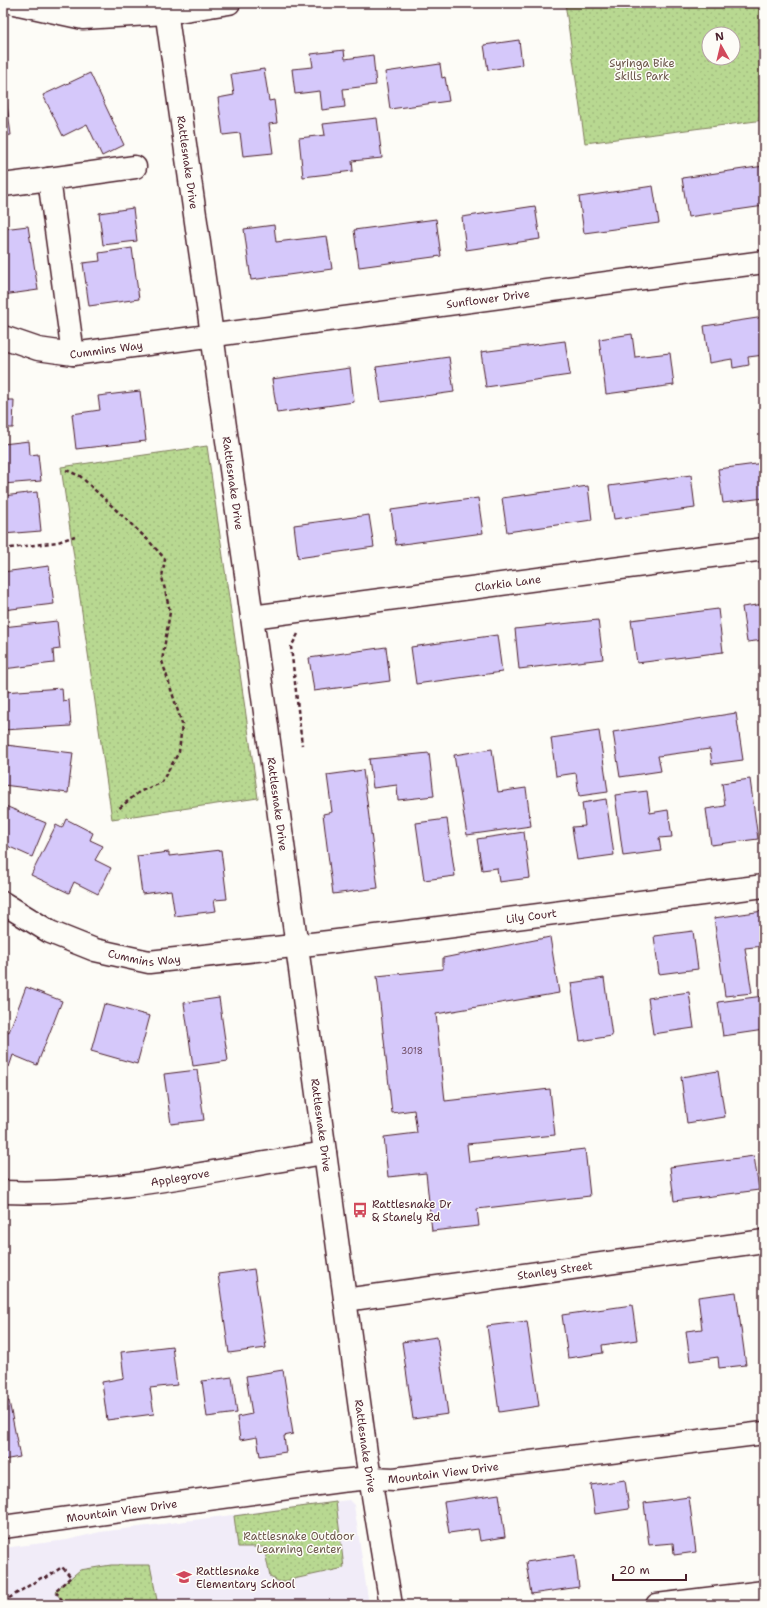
<svg xmlns="http://www.w3.org/2000/svg" width="767" height="1608" font-family="'Shantell Sans',sans-serif">
	<style>
		.built { fill: #f1ecf8 }
		.park { fill: url(#park-dots); stroke: #817c5e; fill-rule: evenodd }
		.building { fill: #d5c8fa; stroke: #4a1f2b }
		.lines { fill: none; stroke-linecap: round; stroke-linejoin: round }
		.minor-casing { stroke: #4a1f2b; stroke-width: 25 }
		.path { stroke: #4a1f2b; stroke-width: 2.5; stroke-dasharray: 4 3; stroke-linecap: butt }
		.minor { stroke: #fdfcf7; stroke-width: 22 }
		.labels { text-anchor: middle; dominant-baseline: central; stroke-width: 3; stroke-linejoin: round; paint-order: stroke }
		.number-label { font-size: 9px; fill: #6d495f }
		.park-label { font-size: 11px; fill: #6b564a; stroke: #fdfcf7 }
		.street-label { font-size: 11px; fill: #4a1f2b; stroke: #fdfcf7 }
		.poi-label { font-size: 11px; fill: #4a1f2b; stroke: #fdfcf7; text-anchor: start }
	</style>
	<defs>
		<pattern id="park-dots" width="8" height="8" patternUnits="userSpaceOnUse"><rect width="8" height="8" fill="#b8d891"/><path d="M2 2h.1M6 6h.1" fill="none" stroke="#a0b97d" stroke-width="1.8" stroke-linecap="round"/></pattern>
	</defs>
	<rect width="100%" height="100%" fill="#fdfcf7"/>
	<filter id="ink" filterUnits="userSpaceOnUse"><feTurbulence type="fractalNoise" baseFrequency=".025" numOctaves="2"/><feDisplacementMap in="SourceGraphic" scale="8" xChannelSelector="R" yChannelSelector="G"/><feConvolveMatrix kernelMatrix="1 2 1 2 8 2 1 2 1" color-interpolation-filters="sRGB"/></filter>
	<g filter="url(#ink)">
		<polygon class="built" points="349,1500 354,1505 369,1605 3,1605 3,1548 67,1540 100,1532"/>
		<g class="park">
			<path d="M565 3H764V120L585 143ZM709 34H733V58H709Z"/>
			<polygon points="207,446 258,798 112,819 61,467"/>
			<polygon points="336,1502 344,1568 280,1582 270,1577 264,1547 238,1547 234,1516"/>
			<polygon points="111,1565 150,1565 158,1605 65,1605 55,1591 80,1570"/>
		</g>
		<g class="building">
			<polygon points="519,40 522,65 488,70 484,45"/>
			<polygon points="344,50 345,59 373,55 376,85 343,89 345,107 322,110 320,91 295,94 292,69 313,67 311,54"/>
			<polygon points="440,64 442,78 445,77 449,101 390,109 385,72"/>
			<polygon points="264,69 269,101 274,100 277,123 269,124 273,153 243,156 240,133 223,135 218,98 234,95 231,74"/>
			<polygon points="90,73 124,145 102,156 87,124 63,136 43,95"/>
			<polygon points="3,89 5,89 11,135 3,136"/>
			<polygon points="377,118 382,158 352,161 353,171 303,177 299,138 325,135 323,124"/>
			<polygon points="764,166 764,206 688,217 682,178"/>
			<polygon points="653,186 659,223 584,233 579,197"/>
			<polygon points="535,206 540,239 466,250 462,217"/>
			<polygon points="133,208 137,241 103,245 99,213"/>
			<polygon points="436,219 441,256 359,267 354,230"/>
			<polygon points="274,225 276,242 327,236 332,269 251,280 244,229"/>
			<polygon points="28,226 38,290 3,295 3,229"/>
			<polygon points="132,248 139,299 89,306 83,263 100,261 99,253"/>
			<polygon points="764,317 764,355 748,357 749,365 733,368 732,359 709,363 704,326"/>
			<polygon points="632,334 635,357 670,353 674,385 606,394 599,339"/>
			<polygon points="565,341 570,375 486,387 481,352"/>
			<polygon points="449,357 454,392 381,402 376,367"/>
			<polygon points="350,368 354,402 277,413 272,379"/>
			<polygon points="140,391 146,441 76,449 72,414 100,410 98,396"/>
			<polygon points="3,400 14,400 13,428 3,428"/>
			<polygon points="29,441 30,455 38,454 41,481 3,484 3,444"/>
			<polygon points="764,463 764,498 723,503 718,469"/>
			<polygon points="691,475 695,508 614,519 609,486"/>
			<polygon points="588,486 592,520 507,532 502,498"/>
			<polygon points="37,492 41,531 3,534 3,496"/>
			<polygon points="478,498 483,533 396,545 391,510"/>
			<polygon points="369,515 374,547 298,558 294,525"/>
			<polygon points="49,566 54,604 3,610 3,572"/>
			<polygon points="764,604 764,640 747,642 742,607"/>
			<polygon points="718,609 723,652 637,663 631,620"/>
			<polygon points="598,620 603,659 519,669 515,629"/>
			<polygon points="57,621 60,649 53,650 54,663 3,669 3,627"/>
			<polygon points="497,635 502,672 416,684 411,647"/>
			<polygon points="386,647 390,681 314,691 309,658"/>
			<polygon points="62,688 63,701 69,700 71,726 3,730 3,692"/>
			<polygon points="736,713 743,760 712,764 710,749 658,756 661,771 620,777 613,732"/>
			<polygon points="599,731 608,792 579,796 576,773 556,776 551,738"/>
			<polygon points="6,745 73,753 68,793 3,785"/>
			<polygon points="492,749 498,792 526,788 531,826 467,835 454,755"/>
			<polygon points="429,753 434,796 398,800 397,785 373,788 369,759"/>
			<polygon points="363,770 378,888 333,894 323,814 332,812 327,775"/>
			<polygon points="750,779 758,839 711,845 706,809 725,806 722,783"/>
			<polygon points="761,779 764,779 764,816"/>
			<polygon points="647,791 650,813 668,810 672,837 659,838 661,851 623,856 615,795"/>
			<polygon points="606,799 614,855 577,860 572,827 585,826 582,803"/>
			<polygon points="3,805 46,823 32,857 3,844"/>
			<polygon points="66,819 93,833 90,840 103,846 95,860 111,868 98,894 74,882 69,893 31,875 56,825 62,828"/>
			<polygon points="447,819 455,876 424,880 416,823"/>
			<polygon points="524,832 530,878 499,882 497,868 482,870 477,839"/>
			<polygon points="221,850 227,899 214,900 216,911 175,916 171,890 142,894 137,856 169,852 169,856"/>
			<polygon points="763,911 764,946 745,948 752,993 725,996 714,918"/>
			<polygon points="693,931 698,969 659,974 654,936"/>
			<polygon points="550,937 559,993 436,1014 445,1101 550,1089 555,1135 467,1144 469,1162 585,1149 590,1196 477,1209 479,1226 432,1231 426,1173 388,1177 384,1137 417,1133 414,1110 392,1113 377,976 443,969 443,958"/>
			<polygon points="604,978 612,1036 580,1041 571,983"/>
			<polygon points="26,987 62,1001 37,1065 13,1055 9,1067 3,1065 3,1029 9,1032"/>
			<polygon points="689,992 694,1028 653,1034 648,998"/>
			<polygon points="763,996 764,1030 723,1036 718,1002"/>
			<polygon points="219,998 228,1061 193,1066 184,1003"/>
			<polygon points="104,1004 150,1016 137,1064 91,1051"/>
			<polygon points="197,1070 204,1120 171,1124 164,1074"/>
			<polygon points="718,1071 725,1117 687,1123 681,1077"/>
			<polygon points="754,1156 759,1190 674,1201 670,1167"/>
			<polygon points="254,1269 266,1348 229,1353 218,1274"/>
			<polygon points="736,1292 746,1365 719,1368 718,1357 690,1361 686,1331 702,1329 698,1297"/>
			<polygon points="632,1305 637,1340 602,1345 603,1353 568,1358 562,1315"/>
			<polygon points="527,1321 539,1406 499,1412 487,1326"/>
			<polygon points="437,1337 448,1414 413,1419 402,1342"/>
			<polygon points="172,1346 177,1385 150,1388 154,1414 107,1420 102,1382 124,1378 121,1352"/>
			<polygon points="283,1370 293,1434 284,1436 286,1452 260,1456 257,1437 240,1440 237,1417 252,1414 246,1376"/>
			<polygon points="232,1377 237,1413 207,1417 202,1381"/>
			<polygon points="9,1401 20,1457 3,1460 3,1402"/>
			<polygon points="625,1480 629,1509 595,1514 591,1485"/>
			<polygon points="499,1494 505,1537 480,1541 478,1529 449,1533 444,1502"/>
			<polygon points="689,1497 696,1552 674,1555 673,1543 649,1545 644,1503"/>
			<polygon points="575,1555 579,1587 531,1594 526,1562"/>
		</g>
		<g class="lines">
			<g class="minor-casing">
				<g id="minor">
					<polyline points="14,3 83,18 166,13 229,3"/>
					<path id="s1" d="M165 3 252 617 366 1453 391 1605"/>
					<polyline points="3,185 49,179"/>
					<path id="s2" d="M3 337 38 349 73 354 764 262"/>
					<polyline points="73,354 49,179 135,167"/>
					<path id="s3" d="M252 617 764 549"/>
					<path id="s4" d="M3 903 50 932 95 950 149 962 329 942 764 886"/>
					<path id="s5" d="M3 1192C109 1196 220 1169 325 1153"/>
					<path id="s6" d="M345 1300 764 1241"/>
					<path id="s7" d="M3 1527 340 1481 371 1478 394 1479 764 1433"/>
					<polyline points="657,1605 764,1592"/>
				</g>
			</g>
			<g class="path">
				<polyline points="66,470 80,476 148,540 165,559 162,577 170,612 162,661 182,724 179,752 161,783 139,792 117,810"/>
				<polyline points="3,549 58,542 75,536"/>
				<polyline points="298,634 291,647 302,745"/>
				<polyline points="3,1602 41,1578 46,1578 62,1567 71,1577 55,1591 66,1605"/>
			</g>
			<use href="#minor" class="minor"/>
		</g>
	</g>
	<defs>
		<g id="bus-bare" transform="scale(1.2)"><path d="M-5-6H5V4H4V6H2V4H-2V6H-4V4H-5ZM-3.5-4V0h7V-4ZM-3.5 1.2v1.5H-2V1.2ZM2 1.2v1.5H3.5V1.2Z" fill="#d1495b" stroke="#fdfcf7" stroke-width="2.5" paint-order="stroke"/></g>
		<g id="school-bare" transform="scale(1.2)"><path d="M0-5L7-2L0 1L-7-2ZM-4 1L0 2.5L4 1V4Q0 6-4 4Z" fill="#d1495b" stroke="#fdfcf7" stroke-width="2.5" paint-order="stroke"/></g>
	</defs>
	<g fill-rule="evenodd">
		<use href="#bus-bare" x="360" y="1210"/>
		<use href="#school-bare" x="184" y="1577"/>
	</g>
	<g class="labels">
		<g class="number-label">
			<text x="412" y="1051">3018</text>
		</g>
		<g class="park-label">
			<text x="642" y="63">Syringa Bike<tspan x="642" dy="13">Skills Park</tspan></text>
			<text x="299" y="1536">Rattlesnake Outdoor<tspan x="299" dy="13">Learning Center</tspan></text>
		</g>
		<g class="street-label">
			<text stroke="none"><textPath href="#s1" startOffset="161">Rattlesnake Drive</textPath></text>
			<text stroke="none"><textPath href="#s2" startOffset="491">Sunflower Drive</textPath></text>
			<text stroke="none"><textPath href="#s2" startOffset="106">Cummins Way</textPath></text>
			<text stroke="none"><textPath href="#s1" startOffset="485">Rattlesnake Drive</textPath></text>
			<text stroke="none"><textPath href="#s3" startOffset="258">Clarkia Lane</textPath></text>
			<text stroke="none"><textPath href="#s1" startOffset="809">Rattlesnake Drive</textPath></text>
			<text stroke="none"><textPath href="#s4" startOffset="544">Lily Court</textPath></text>
			<text stroke="none"><textPath href="#s4" startOffset="154">Cummins Way</textPath></text>
			<text stroke="none"><textPath href="#s1" startOffset="1133">Rattlesnake Drive</textPath></text>
			<text stroke="none"><textPath href="#s5" startOffset="178">Applegrove</textPath></text>
			<text stroke="none"><textPath href="#s6" startOffset="212">Stanley Street</textPath></text>
			<text stroke="none"><textPath href="#s1" startOffset="1457">Rattlesnake Drive</textPath></text>
			<text stroke="none"><textPath href="#s7" startOffset="444">Mountain View Drive</textPath></text>
			<text stroke="none"><textPath href="#s7" startOffset="120">Mountain View Drive</textPath></text>
		</g>
		<g class="poi-label">
			<text x="372" y="1204">Rattlesnake Dr<tspan x="372" dy="13">&amp; Stanely Rd</tspan></text>
			<text x="196" y="1571">Rattlesnake<tspan x="196" dy="13">Elementary School</tspan></text>
		</g>
	</g>
	<rect width="767" height="1608" fill="none" stroke="#fdfcf7" stroke-width="16"/>
	<rect x="8" y="8" width="751" height="1592" fill="none" stroke="#4a1f2b" stroke-width="1.5" filter="url(#ink)"/>
	<g transform="translate(721 46) rotate(352)"><circle r="19" fill="#fdfcf7" stroke="#b5a4a5"/>
	<path d="M0-3L7 15L0 10L-7 15Z" fill="#d1495b"/>
	<text y="-6" font-size="11" font-weight="bold" text-anchor="middle" fill="#4a1f2b">N</text>
	</g>
	<path d="M613 1574v6h73v-6" fill="none" stroke="#4a1f2b" stroke-width="2"/>
	<text x="619" y="1574" font-size="12" fill="#4a1f2b" stroke="#fdfcf7" stroke-width="3" paint-order="stroke">20 m</text>
</svg>
